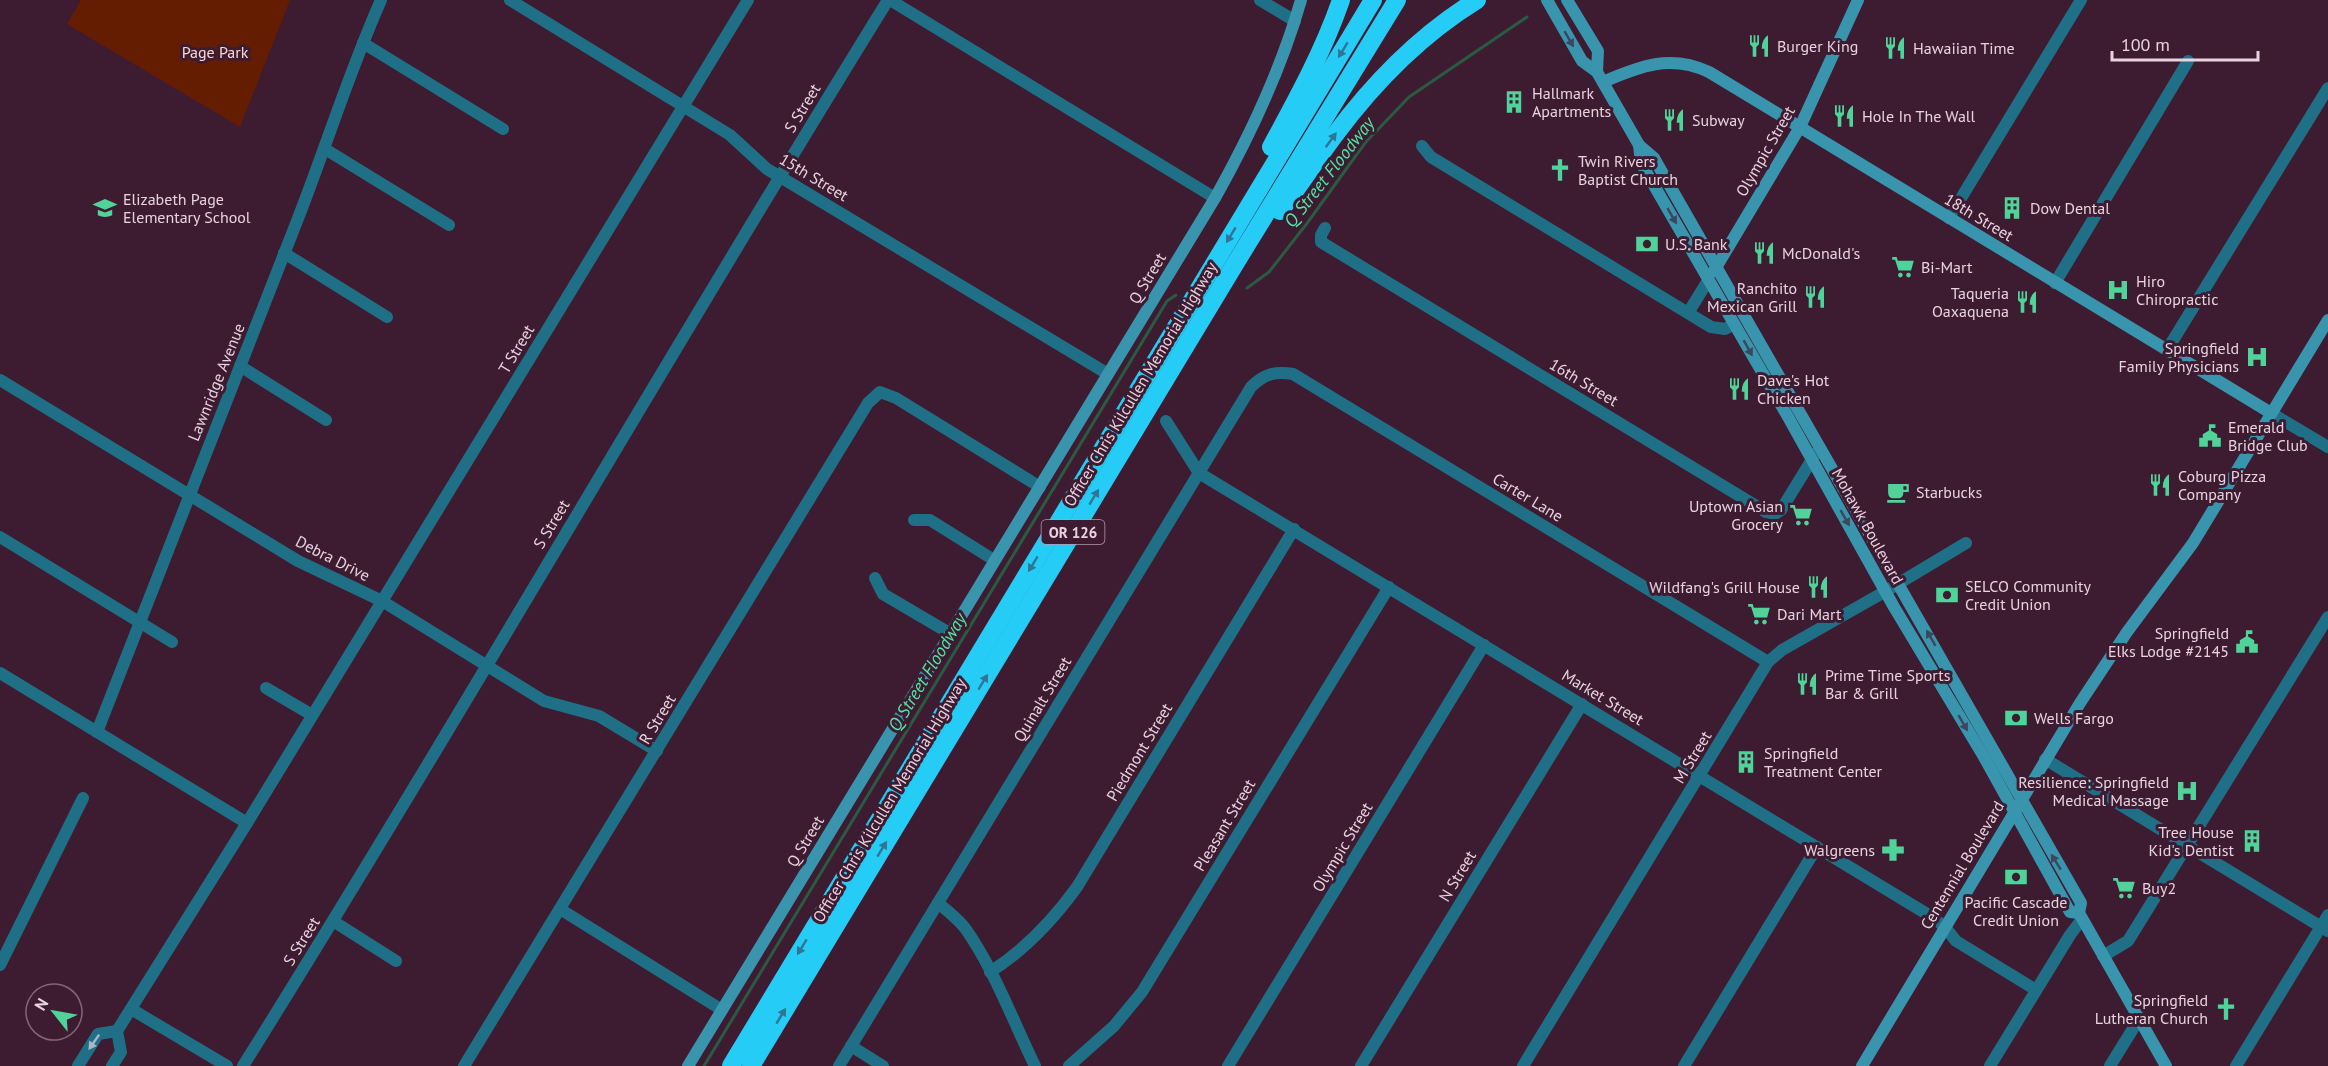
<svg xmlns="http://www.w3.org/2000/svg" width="2328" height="1066" font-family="'PT Sans',sans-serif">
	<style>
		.green { fill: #641d00 }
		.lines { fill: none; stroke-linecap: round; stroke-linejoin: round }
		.stream { stroke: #295b43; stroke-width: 3 }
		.street { stroke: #1f7086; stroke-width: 12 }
		.secondary { stroke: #3994ae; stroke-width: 12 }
		.highway { stroke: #25ccf6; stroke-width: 18 }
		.oneway { fill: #3c465d }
		.oneway2 { fill: #317494 }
		.oneway3 { fill: #acb5c5 }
		.labels { text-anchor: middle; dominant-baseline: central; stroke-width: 6; stroke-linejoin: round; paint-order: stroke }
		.shield { fill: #3d1c32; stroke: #b59cac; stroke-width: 1.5 }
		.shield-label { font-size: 15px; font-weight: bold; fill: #e9d3e0 }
		.poi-label { font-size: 16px; fill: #e9d3e0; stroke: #3d1c32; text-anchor: start }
		.park-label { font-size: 16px; fill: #f9d9cd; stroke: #3d1c32 }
		.street-label { font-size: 16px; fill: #e9d3e0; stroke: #3d1c32 }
		.water-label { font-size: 18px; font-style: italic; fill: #50e7a5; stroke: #3d1c32 }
	</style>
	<rect width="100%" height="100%" fill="#3d1c32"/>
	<polygon class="green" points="81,0 290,0 240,127 67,24"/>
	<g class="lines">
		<g class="stream">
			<polyline points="1247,288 1269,272 1308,222 1365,143 1409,97 1527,17"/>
			<polyline points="704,1066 1167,301 1176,295"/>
		</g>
		<g class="street">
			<polyline points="510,0 730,135 767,169 1108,374"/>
			<polyline points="890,0 1215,198"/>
			<polyline points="1260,0 1295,21"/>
			<polyline points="363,43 503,129"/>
			<polyline points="1422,146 1431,157 1711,327 1725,329 1734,324"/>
			<polyline points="325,149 449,225"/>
			<polyline points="1949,218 2081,0"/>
			<polyline points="1325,228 1321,235 1321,242 1766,512 1775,514 1781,510 1816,453"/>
			<polyline points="284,253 387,317"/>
			<polyline points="2055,283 2188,61"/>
			<polyline points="1688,313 1709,279"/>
			<polyline points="2167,350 2328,88"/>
			<polyline points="240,366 326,420"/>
			<polyline points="0,380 298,561 382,601 544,701 599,716 657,751"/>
			<polyline points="2271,413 2328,447"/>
			<polyline points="1166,421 1199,473 1932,917 1945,927 1956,941 2036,990"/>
			<polyline points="914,520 930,520 994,560"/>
			<polyline points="0,537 172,642"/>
			<polyline points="875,578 883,594 951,634"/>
			<polyline points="0,673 247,823"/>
			<polyline points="266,688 312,715"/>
			<path d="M97 732C163 561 230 391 297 221 326 147 349 72 381 0"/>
			<polyline points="2045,759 2328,931"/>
			<path d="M938 903C948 911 957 918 965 928 993 967 1014 1023 1035 1066"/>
			<polyline points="560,909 722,1010"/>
			<polyline points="333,921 396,961"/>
			<polyline points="2103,956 2128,941 2328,617"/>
			<polyline points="0,965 83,798"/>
			<path d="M990 972C1025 950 1053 920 1077 887L1294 529"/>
			<polyline points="131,1009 227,1066"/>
			<polyline points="851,1046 883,1066"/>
			<polyline points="78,1066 98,1034 117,1031"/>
			<polyline points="112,1066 121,1052 117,1031 247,823 748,0"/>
			<path d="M243 1066C463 714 669 353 888 0"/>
			<polyline points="464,1066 868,403 880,392 896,398 1040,487"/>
			<path d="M839 1066 1251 387C1264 374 1275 371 1293 374L1768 662"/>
			<polyline points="1069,1066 1114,1026 1142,992 1389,587"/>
			<polyline points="1228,1066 1484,645"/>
			<polyline points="1361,1066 1582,704"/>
			<polyline points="1523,1066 1768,662 1782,650 1886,591 1966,543"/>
			<polyline points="1684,1066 1817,847"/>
			<polyline points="1990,1066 2070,935 2082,919"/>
			<polyline points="2110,1066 2139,1019"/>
			<polyline points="2236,1066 2328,915"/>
		</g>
		<g class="secondary">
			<polyline points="1547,0 1582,61 1597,72 1639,145 1654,158 1667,181 2081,903 2079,913 2166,1066"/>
			<polyline points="1567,0 1598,51 1597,72"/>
			<path d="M1603 82C1640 66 1670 54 1709 72L2271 413"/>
			<polyline points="1639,145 1641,163 1787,415 1894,607 1984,757 2070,912 2079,913"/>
			<polyline points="1714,271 1800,127 1858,0"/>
			<path d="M688 1066 1215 198C1251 134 1281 70 1301 0"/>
			<polyline points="1862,1066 2080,703 2127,632 2193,543 2328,320"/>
		</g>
		<g class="highway">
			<path d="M1271 147C1297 99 1323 52 1341 0"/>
			<path d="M1280 211C1299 187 1316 160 1334 136 1374 82 1420 35 1477 0"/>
			<polyline points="731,1066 1373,0"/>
			<polyline points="751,1066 1235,264 1397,0"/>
		</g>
	</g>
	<defs><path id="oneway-solid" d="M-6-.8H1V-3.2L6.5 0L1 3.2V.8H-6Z" transform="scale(1.5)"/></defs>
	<g class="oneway">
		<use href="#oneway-solid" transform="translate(1569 39) rotate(60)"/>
		<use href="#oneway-solid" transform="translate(1672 216) rotate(60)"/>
		<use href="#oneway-solid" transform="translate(1748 348) rotate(61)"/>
		<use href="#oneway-solid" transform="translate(1845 518) rotate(60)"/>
		<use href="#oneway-solid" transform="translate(1931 638) rotate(-120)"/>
		<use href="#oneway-solid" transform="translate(1963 723) rotate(60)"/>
		<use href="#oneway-solid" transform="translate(2056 862) rotate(-122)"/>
	</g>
	<g class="oneway2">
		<use href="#oneway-solid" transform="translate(1343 50) rotate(121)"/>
		<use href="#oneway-solid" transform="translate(1331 140) rotate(-54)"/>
		<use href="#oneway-solid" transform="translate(1231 235) rotate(121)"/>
		<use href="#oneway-solid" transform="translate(1094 497) rotate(-59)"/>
		<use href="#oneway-solid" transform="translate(1033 564) rotate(121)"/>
		<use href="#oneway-solid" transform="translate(983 682) rotate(-59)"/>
		<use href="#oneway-solid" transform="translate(882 849) rotate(-59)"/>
		<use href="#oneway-solid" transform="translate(802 947) rotate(121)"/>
		<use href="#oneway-solid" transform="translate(781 1016) rotate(-59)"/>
	</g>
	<use class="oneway3" href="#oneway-solid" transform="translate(94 1042) rotate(125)"/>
	<defs>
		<g id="restaurant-bare" transform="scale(1.8)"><path d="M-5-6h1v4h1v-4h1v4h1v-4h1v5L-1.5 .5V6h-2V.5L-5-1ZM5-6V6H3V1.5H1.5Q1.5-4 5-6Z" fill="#4fd398" stroke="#3d1c32" stroke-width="2.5" paint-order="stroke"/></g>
		<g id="building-bare" transform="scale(1.8)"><path d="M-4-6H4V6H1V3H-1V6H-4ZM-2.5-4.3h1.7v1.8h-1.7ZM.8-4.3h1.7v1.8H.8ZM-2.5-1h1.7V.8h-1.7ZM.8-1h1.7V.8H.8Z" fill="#4fd398" stroke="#3d1c32" stroke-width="2.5" paint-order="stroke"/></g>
		<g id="church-bare" transform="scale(1.8)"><path d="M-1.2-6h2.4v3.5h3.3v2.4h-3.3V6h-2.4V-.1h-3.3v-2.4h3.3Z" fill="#4fd398" stroke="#3d1c32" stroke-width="2.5" paint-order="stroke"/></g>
		<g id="school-bare" transform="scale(1.8)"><path d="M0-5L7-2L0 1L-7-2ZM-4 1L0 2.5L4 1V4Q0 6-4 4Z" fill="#4fd398" stroke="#3d1c32" stroke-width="2.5" paint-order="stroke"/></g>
		<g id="bank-bare" transform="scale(1.8)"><path d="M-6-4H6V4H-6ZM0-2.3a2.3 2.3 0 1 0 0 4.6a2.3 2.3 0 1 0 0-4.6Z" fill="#4fd398" stroke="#3d1c32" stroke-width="2.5" paint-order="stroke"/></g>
		<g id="supermarket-bare" transform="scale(1.8)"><path d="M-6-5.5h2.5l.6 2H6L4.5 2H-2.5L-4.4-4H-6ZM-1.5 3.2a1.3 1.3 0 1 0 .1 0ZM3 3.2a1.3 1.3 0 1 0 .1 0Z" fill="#4fd398" stroke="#3d1c32" stroke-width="2.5" paint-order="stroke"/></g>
		<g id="hospital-bare" transform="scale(1.8)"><path d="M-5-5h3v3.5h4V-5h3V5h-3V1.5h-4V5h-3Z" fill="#4fd398" stroke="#3d1c32" stroke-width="2.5" paint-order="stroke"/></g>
		<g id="civic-bare" transform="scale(1.8)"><path d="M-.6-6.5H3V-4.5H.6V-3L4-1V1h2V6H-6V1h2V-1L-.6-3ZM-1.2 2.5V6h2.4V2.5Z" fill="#4fd398" stroke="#3d1c32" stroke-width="2.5" paint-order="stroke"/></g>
		<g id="cafe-bare" transform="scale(1.8)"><path d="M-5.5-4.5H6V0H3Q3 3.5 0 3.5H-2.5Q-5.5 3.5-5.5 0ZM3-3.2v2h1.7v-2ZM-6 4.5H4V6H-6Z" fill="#4fd398" stroke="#3d1c32" stroke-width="2.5" paint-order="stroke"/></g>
		<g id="pharmacy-bare" transform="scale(1.8)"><path d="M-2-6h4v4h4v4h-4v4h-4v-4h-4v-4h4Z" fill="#4fd398" stroke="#3d1c32" stroke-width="2.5" paint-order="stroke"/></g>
	</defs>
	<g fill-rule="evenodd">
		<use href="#restaurant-bare" x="1759" y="46"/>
		<use href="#restaurant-bare" x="1895" y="48"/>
		<use href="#building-bare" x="1514" y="102"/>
		<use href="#restaurant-bare" x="1844" y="116"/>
		<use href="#restaurant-bare" x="1674" y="120"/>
		<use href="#church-bare" x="1560" y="170"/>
		<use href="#school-bare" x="105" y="208"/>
		<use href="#building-bare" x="2012" y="208"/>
		<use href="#bank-bare" x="1647" y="244"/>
		<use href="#restaurant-bare" x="1764" y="253"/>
		<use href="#supermarket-bare" x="1903" y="267"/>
		<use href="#hospital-bare" x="2118" y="290"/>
		<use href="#restaurant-bare" x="1815" y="297"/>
		<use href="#restaurant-bare" x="2027" y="302"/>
		<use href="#hospital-bare" x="2257" y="357"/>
		<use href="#restaurant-bare" x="1739" y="389"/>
		<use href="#civic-bare" x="2210" y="436"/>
		<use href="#restaurant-bare" x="2160" y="485"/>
		<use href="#cafe-bare" x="1898" y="492"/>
		<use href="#supermarket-bare" x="1801" y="515"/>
		<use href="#restaurant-bare" x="1818" y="587"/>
		<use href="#bank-bare" x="1947" y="595"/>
		<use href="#supermarket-bare" x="1759" y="614"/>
		<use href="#civic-bare" x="2247" y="642"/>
		<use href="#restaurant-bare" x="1807" y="684"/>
		<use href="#bank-bare" x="2016" y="718"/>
		<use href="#building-bare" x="1746" y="762"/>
		<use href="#hospital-bare" x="2187" y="791"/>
		<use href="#building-bare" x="2252" y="841"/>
		<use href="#pharmacy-bare" x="1893" y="850"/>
		<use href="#bank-bare" x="2016" y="877"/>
		<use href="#supermarket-bare" x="2124" y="888"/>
		<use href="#church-bare" x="2226" y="1009"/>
	</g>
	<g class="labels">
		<rect class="shield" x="1041.5" y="520" width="63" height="24" rx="4.5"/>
		<g class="shield-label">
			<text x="1073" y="532">OR 126</text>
		</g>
		<g class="poi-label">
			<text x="1777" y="46">Burger King</text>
			<text x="1913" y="48">Hawaiian Time</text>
			<text x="1532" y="93">Hallmark<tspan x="1532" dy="18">Apartments</tspan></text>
			<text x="1862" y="116">Hole In The Wall</text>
			<text x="1692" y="120">Subway</text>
			<text x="1578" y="161">Twin Rivers<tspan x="1578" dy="18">Baptist Church</tspan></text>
			<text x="123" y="199">Elizabeth Page<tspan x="123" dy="18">Elementary School</tspan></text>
			<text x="2030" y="208">Dow Dental</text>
			<text x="1665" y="244">U.S. Bank</text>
			<text x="1782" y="253">McDonald's</text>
			<text x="1921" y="267">Bi-Mart</text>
			<text x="2136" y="281">Hiro<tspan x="2136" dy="18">Chiropractic</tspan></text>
			<text x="1797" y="288" text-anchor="end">Ranchito<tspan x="1797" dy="18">Mexican Grill</tspan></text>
			<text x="2009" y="293" text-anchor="end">Taqueria<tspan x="2009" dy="18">Oaxaquena</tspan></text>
			<text x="2239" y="348" text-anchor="end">Springfield<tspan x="2239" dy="18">Family Physicians</tspan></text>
			<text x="1757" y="380">Dave's Hot<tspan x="1757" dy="18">Chicken</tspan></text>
			<text x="2228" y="427">Emerald<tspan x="2228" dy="18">Bridge Club</tspan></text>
			<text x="2178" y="476">Coburg Pizza<tspan x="2178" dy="18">Company</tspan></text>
			<text x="1916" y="492">Starbucks</text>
			<text x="1783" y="506" text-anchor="end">Uptown Asian<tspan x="1783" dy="18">Grocery</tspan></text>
			<text x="1965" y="586">SELCO Community<tspan x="1965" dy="18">Credit Union</tspan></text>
			<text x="1800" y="587" text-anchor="end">Wildfang's Grill House</text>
			<text x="1777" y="614">Dari Mart</text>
			<text x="2229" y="633" text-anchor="end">Springfield<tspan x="2229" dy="18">Elks Lodge #2145</tspan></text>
			<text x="1825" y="675">Prime Time Sports<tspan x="1825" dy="18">Bar &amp; Grill</tspan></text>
			<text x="2034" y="718">Wells Fargo</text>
			<text x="1764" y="753">Springfield<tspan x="1764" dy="18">Treatment Center</tspan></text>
			<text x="2169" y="782" text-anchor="end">Resilience: Springfield<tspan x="2169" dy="18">Medical Massage</tspan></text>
			<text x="2234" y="832" text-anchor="end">Tree House<tspan x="2234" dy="18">Kid's Dentist</tspan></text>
			<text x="1875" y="850" text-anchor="end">Walgreens</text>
			<text x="2142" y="888">Buy2</text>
			<text x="2016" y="902" text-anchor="middle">Pacific Cascade<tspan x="2016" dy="18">Credit Union</tspan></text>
			<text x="2208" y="1000" text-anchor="end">Springfield<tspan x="2208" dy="18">Lutheran Church</tspan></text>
		</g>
		<g class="park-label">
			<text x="215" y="52">Page Park</text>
		</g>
		<g class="street-label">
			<text transform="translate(802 108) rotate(-59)">S Street</text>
			<text transform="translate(1765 151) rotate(-60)">Olympic Street</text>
			<text transform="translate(814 177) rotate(31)">15th Street</text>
			<text transform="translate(1979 217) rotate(31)">18th Street</text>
			<text transform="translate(1147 278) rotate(-59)">Q Street</text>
			<text transform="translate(516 349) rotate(-59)">T Street</text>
			<text transform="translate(216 382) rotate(-68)">Lawnridge Avenue</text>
			<text transform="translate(1584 382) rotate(31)">16th Street</text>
			<text transform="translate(1140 384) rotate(-59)">Officer Chris Kilcullen Memorial Highway</text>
			<text transform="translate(1528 497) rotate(31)">Carter Lane</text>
			<text transform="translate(551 524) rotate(-59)">S Street</text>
			<text transform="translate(1868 526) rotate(61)">Mohawk Boulevard</text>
			<text transform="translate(333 558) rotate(27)">Debra Drive</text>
			<text transform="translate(1603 697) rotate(31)">Market Street</text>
			<text transform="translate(1042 699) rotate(-59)">Quinalt Street</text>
			<text transform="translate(657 719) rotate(-59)">R Street</text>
			<text transform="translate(1139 752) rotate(-59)">Piedmont Street</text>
			<text transform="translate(1692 757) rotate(-59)">M Street</text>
			<text transform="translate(889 800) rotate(-59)">Officer Chris Kilcullen Memorial Highway</text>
			<text transform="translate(1224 825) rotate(-59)">Pleasant Street</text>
			<text transform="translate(805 841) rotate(-59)">Q Street</text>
			<text transform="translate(1342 847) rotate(-59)">Olympic Street</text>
			<text transform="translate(1962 865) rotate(-59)">Centennial Boulevard</text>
			<text transform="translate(1457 876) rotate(-59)">N Street</text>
			<text transform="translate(301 941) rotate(-58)">S Street</text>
		</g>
		<g class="water-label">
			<text transform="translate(1329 172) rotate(-52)">Q Street Floodway</text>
			<text transform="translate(927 672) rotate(-59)">Q Street Floodway</text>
		</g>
	</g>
	<g transform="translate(54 1012) rotate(301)"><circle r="28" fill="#3d1c32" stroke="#826578" stroke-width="1.5"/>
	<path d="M0-4.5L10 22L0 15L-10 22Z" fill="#4fd398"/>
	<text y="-9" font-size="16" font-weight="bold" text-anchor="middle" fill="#e9d3e0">N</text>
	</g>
	<path d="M2112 51v9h146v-9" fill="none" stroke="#e9d3e0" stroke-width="3"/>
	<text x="2121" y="51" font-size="18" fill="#e9d3e0" stroke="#3d1c32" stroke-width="4.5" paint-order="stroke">100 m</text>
</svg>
